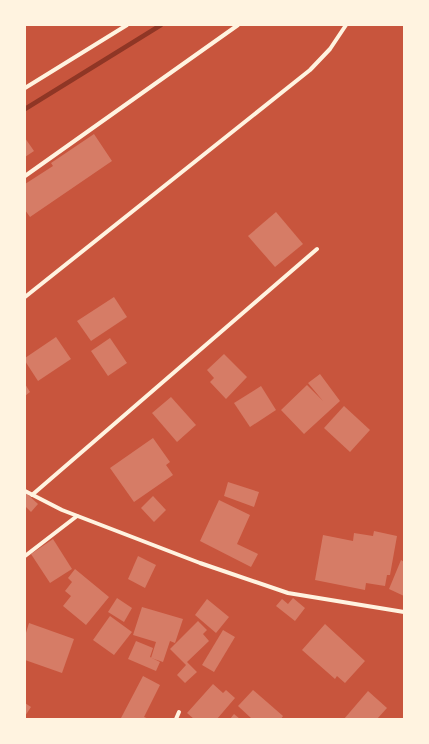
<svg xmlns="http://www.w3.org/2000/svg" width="429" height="744" font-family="Commissioner,sans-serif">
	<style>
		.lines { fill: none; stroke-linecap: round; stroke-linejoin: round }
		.stream { stroke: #8f3625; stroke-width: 4.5 }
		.building { fill: #d67c66 }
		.minor { stroke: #fff3e0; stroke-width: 4 }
	</style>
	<rect width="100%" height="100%" fill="#c8553d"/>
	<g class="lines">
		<polyline class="stream" points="25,109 161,25"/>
	</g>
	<g class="building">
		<polygon points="94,134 112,161 30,217 25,210 25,184 53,166 51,163"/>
		<polygon points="25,138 34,151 25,157"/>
		<polygon points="276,212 303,244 275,267 248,236"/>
		<polygon points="114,297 127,317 91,341 77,321"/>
		<polygon points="56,337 71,359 38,381 25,361 25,358"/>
		<polygon points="110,338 127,363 108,376 91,351"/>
		<polygon points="224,354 247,377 226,399 210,382 214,378 207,370"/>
		<polygon points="320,374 340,401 304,434 281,410 307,385 323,401 308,383"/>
		<polygon points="25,384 30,392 25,396"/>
		<polygon points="261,386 276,410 250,427 234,403"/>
		<polygon points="171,397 196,425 177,442 152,413"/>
		<polygon points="344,406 370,430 350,452 324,428"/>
		<polygon points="153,438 170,462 166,465 173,475 134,502 110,468"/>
		<polygon points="228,482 259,492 254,507 224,496"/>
		<polygon points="25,492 38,504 31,512 25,506"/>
		<polygon points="153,496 166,510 154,522 141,508"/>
		<polygon points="219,500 250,515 237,544 258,554 251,567 200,541"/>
		<polygon points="374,531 397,536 390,575 387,575 385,586 366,583 365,590 315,580 323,535 353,541 354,533 373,536"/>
		<polygon points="53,539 72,569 50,583 31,554"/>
		<polygon points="138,556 156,565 145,588 128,579"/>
		<polygon points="401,560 404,562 404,596 389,589"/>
		<polygon points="75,569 109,597 86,625 63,606 71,596 65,591 72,582 68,578"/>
		<polygon points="117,598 132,608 124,622 108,612"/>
		<polygon points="293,598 305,608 295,621 276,606 282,599 288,604"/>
		<polygon points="207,599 229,617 216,633 195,615"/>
		<polygon points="142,607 183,619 175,643 170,641 163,662 151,658 156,642 133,635"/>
		<polygon points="110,616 132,632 114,655 93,640"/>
		<polygon points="198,621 207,630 203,634 209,641 187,662 197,672 185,683 177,675 186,665 170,649"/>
		<polygon points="29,623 74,639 62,673 25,660 25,636"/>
		<polygon points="325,624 365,661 345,683 337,676 335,679 302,650"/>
		<polygon points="223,630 235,637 214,672 202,665"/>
		<polygon points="136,641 153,648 150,657 160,662 156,671 128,659"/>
		<polygon points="143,676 160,685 144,717 149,719 123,719 121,718"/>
		<polygon points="213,684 223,693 226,690 235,698 217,719 194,719 187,713"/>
		<polygon points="253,690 283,716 281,719 252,719 238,706"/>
		<polygon points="368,691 387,708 377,719 344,719"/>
		<polygon points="25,703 31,707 25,716"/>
		<polygon points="234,714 240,719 230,719"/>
	</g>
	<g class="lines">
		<g class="minor">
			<polyline points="25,88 127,25"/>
			<polyline points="25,176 238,25"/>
			<polyline points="25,297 310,70 330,49 346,25"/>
			<polyline points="25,491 62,510 200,563 288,593 404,612"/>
			<polyline points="32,495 317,249"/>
			<polyline points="25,556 77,516"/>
			<polyline points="176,719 179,712"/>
		</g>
	</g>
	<rect width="429" height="744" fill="none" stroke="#fff3e0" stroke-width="52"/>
</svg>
